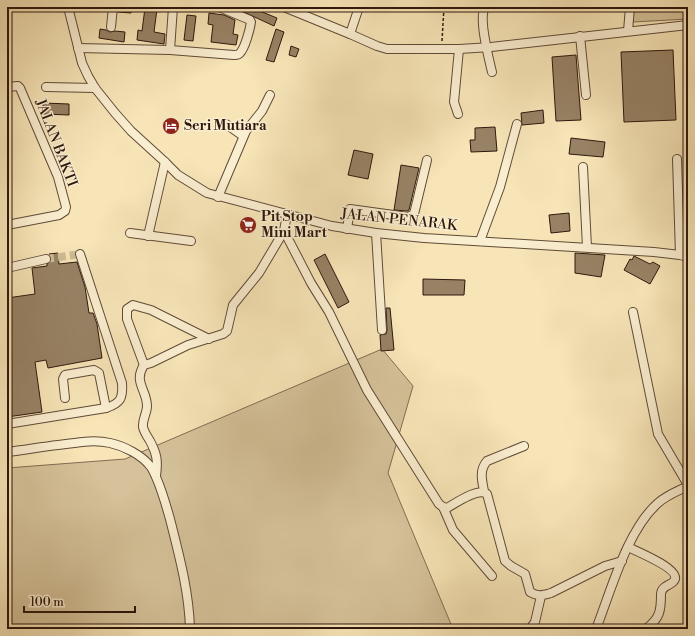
<svg xmlns="http://www.w3.org/2000/svg" width="695" height="636" font-family="'Libre Bodoni',serif">
	<style>
		.green { fill: #d5c29a; stroke: #826c54 }
		.building { fill: #978265; stroke: #2e170d }
		.lines { fill: none; stroke-linecap: round; stroke-linejoin: round }
		.minor-tunnel { stroke: #cfbc95; stroke-width: 8; stroke-dasharray: 8 4; stroke-linecap: butt }
		.minor-casing { stroke: #604a38; stroke-width: 10 }
		.path { stroke: #2e170d; stroke-width: 1.5; stroke-dasharray: 3 2; stroke-linecap: butt }
		.minor { stroke: #faeed0; stroke-width: 8 }
		.labels { text-anchor: middle; dominant-baseline: central; stroke-width: 3; stroke-linejoin: round; paint-order: stroke }
		.poi-label { font-size: 14px; font-weight: bold; fill: #2e170d; stroke: #faeed0; text-anchor: start }
		.street-label { font-size: 14px; fill: #2e170d; stroke: #faeed0 }
	</style>
	<rect width="100%" height="100%" fill="#f7e5b7"/>
	<filter id="stains"><feTurbulence type="fractalNoise" baseFrequency=".005" numOctaves="4"/><feColorMatrix values="0 0 0 0 .2 0 0 0 0 .09 0 0 0 0 .02 0 0 0 .5 -.17"/></filter>
	<radialGradient id="worn" r=".72"><stop offset=".6" stop-color="#630" stop-opacity="0"/><stop offset="1" stop-color="#630" stop-opacity=".3"/></radialGradient>
	<g class="green">
		<polygon points="634,7 688,7 688,19 633,22"/>
		<polygon points="382,349 413,386 388,473 453,629 7,629 7,468 125,459"/>
	</g>
	<g class="building">
		<polygon points="118,7 132,7 131,13 118,12"/>
		<polygon points="233,7 250,7 277,18 274,26"/>
		<polygon points="145,8 157,9 154,32 165,34 164,44 137,40 138,30 142,31"/>
		<polygon points="209,13 224,15 235,20 233,34 238,35 236,45 211,42 213,25 208,24"/>
		<polygon points="187,15 196,16 193,41 184,40"/>
		<polygon points="100,29 106,30 110,32 115,31 125,32 124,42 99,38"/>
		<polygon points="276,29 284,32 274,62 266,60"/>
		<polygon points="291,46 299,49 296,57 289,55"/>
		<polygon points="673,50 676,120 624,122 621,52"/>
		<polygon points="576,55 581,120 556,121 552,57"/>
		<polygon points="43,103 69,104 69,115 43,114"/>
		<polygon points="543,110 544,123 522,125 521,113"/>
		<polygon points="495,127 497,151 471,152 470,140 475,140 475,128"/>
		<polygon points="571,138 605,142 603,157 569,154"/>
		<polygon points="354,150 373,154 368,179 348,175"/>
		<polygon points="401,165 419,168 409,210 407,211 394,210"/>
		<polygon points="569,213 570,231 551,233 549,215"/>
		<polygon points="58,253 59,264 77,262 85,287 89,313 93,313 97,324 102,358 48,368 46,360 35,362 42,412 7,417 7,298 35,294 32,268 47,266 47,264 51,260 51,257 49,254"/>
		<polygon points="575,253 605,255 601,277 575,273"/>
		<polygon points="325,254 349,302 338,308 314,260"/>
		<polygon points="634,256 650,264 653,262 660,266 650,284 624,270 630,259 632,260"/>
		<polygon points="423,279 465,280 464,295 423,295"/>
		<polygon points="386,308 390,308 394,350 381,351 380,335 386,334 387,330"/>
	</g>
	<g class="lines">
		<polyline class="minor-tunnel" points="46,259 80,254"/>
		<g class="minor-casing">
			<g id="minor">
				<polyline points="68,7 82,63 88,76 95,88 115,113 131,131 165,162 178,175 207,193 332,226 376,233 424,238 654,252 680,255 688,257"/>
				<polyline points="284,7 350,34 377,46 387,49 459,49 491,47 688,25"/>
				<path d="M485 7C478 18 489 59 492 72"/>
				<polyline points="111,27 113,7"/>
				<polyline points="628,31 630,7"/>
				<polyline points="350,34 359,7"/>
				<polyline points="580,36 586,95"/>
				<path d="M78 48 170 50 234 55C236 55 239 55 240 53 245 48 250 29 251 22L250 20 219 7"/>
				<polyline points="170,50 173,7"/>
				<polyline points="7,87 18,86 20,88 58,177 66,207 65,211 59,215 7,225"/>
				<polyline points="46,87 95,88"/>
				<polyline points="458,114 454,102 459,49"/>
				<polyline points="226,124 243,136"/>
				<polyline points="677,159 680,255"/>
				<polyline points="583,167 587,247"/>
				<polyline points="218,197 246,131 262,111 270,95"/>
				<polyline points="347,229 350,209 408,217 414,214 427,160"/>
				<path d="M284 231 311 283 329 312 367 390 439 504 443 507 447 508C456 503 478 487 487 494L505 561 511 566 525 574 530 592C538 597 543 595 551 593L605 566 622 561"/>
				<polyline points="130,233 191,241"/>
				<polyline points="376,233 382,330"/>
				<polyline points="148,236 165,162"/>
				<polyline points="480,241 500,187 517,124"/>
				<polyline points="7,268 46,259"/>
				<polyline points="633,312 658,434 688,485"/>
				<polyline points="144,365 127,319 127,309 133,305 151,310 209,339"/>
				<polyline points="65,398 63,379 65,375 94,370 99,373 106,408"/>
				<path d="M7 424 106 408C121 403 123 398 122 383L80 254"/>
				<path d="M7 452C24 450 41 447 58 445 75 443 93 439 110 443 124 446 142 455 151 467 160 482 165 502 170 519 179 555 189 591 190 629"/>
				<path d="M156 476C158 461 157 454 150 441 147 436 144 432 143 427 142 420 147 413 147 406 147 390 133 382 144 365L151 363 188 345 223 334 227 331 233 305 259 273 284 231 287 214"/>
				<path d="M484 491C482 481 479 470 487 461L524 446"/>
				<polyline points="443,507 453,530 492,576"/>
				<path d="M628 547C636 551 678 568 675 579 673 586 662 584 661 594 661 611 660 618 646 629"/>
				<polyline points="530,629 535,622 541,596"/>
				<path d="M596 629C611 591 627 530 658 503 667 495 678 491 688 486"/>
			</g>
		</g>
		<polyline class="path" points="442,41 444,7"/>
		<use href="#minor" class="minor"/>
	</g>
	<defs>
		<g id="hotel-disc" transform="scale(0.9)"><circle r="9.5" fill="#8f2418" stroke="#faeed0"/><path d="M-6-4.5h1.5V1H6V5H4.5V3h-9V5H-6ZM-4 0a1.8 1.8 0 1 1 3.6 0ZM.5 0V-2.5h3Q6-2.5 6 0Z" fill="#fff"/></g>
		<g id="supermarket-disc" transform="scale(0.9)"><circle r="9.5" fill="#8f2418" stroke="#faeed0"/><path d="M-6-5.5h2.5l.6 2H6L4.5 2H-2.5L-4.4-4H-6ZM-1.5 3.2a1.3 1.3 0 1 0 .1 0ZM3 3.2a1.3 1.3 0 1 0 .1 0Z" fill="#fff"/></g>
	</defs>
	<g fill-rule="evenodd">
		<use href="#hotel-disc" x="171" y="126"/>
		<use href="#supermarket-disc" x="248" y="225"/>
	</g>
	<g class="labels">
		<g class="poi-label">
			<text x="184" y="126">Seri Mutiara</text>
			<text x="261" y="217">Pit Stop<tspan x="261" dy="16">Mini Mart</tspan></text>
		</g>
		<g class="street-label">
			<text transform="translate(56 143) rotate(69)">JALAN BAKTI</text>
			<text transform="translate(399 220) rotate(6)">JALAN PENARAK</text>
		</g>
	</g>
	<rect width="695" height="636" fill="none" stroke="#f7e5b7" stroke-width="24"/>
	<rect x="8" y="8" width="679" height="620" fill="none" stroke="#2e170d" stroke-width="2"/>
	<rect x="12" y="12" width="671" height="612" fill="none" stroke="#2e170d"/>
	<path d="M24 606v6h111v-6" fill="none" stroke="#2e170d" stroke-width="2"/>
	<text x="30" y="606" font-size="12" fill="#2e170d" stroke="#faeed0" stroke-width="3" paint-order="stroke">100 m</text>
	<rect width="100%" height="100%" filter="url(#stains)"/>
	<rect width="100%" height="100%" fill="url(#worn)"/>
</svg>
